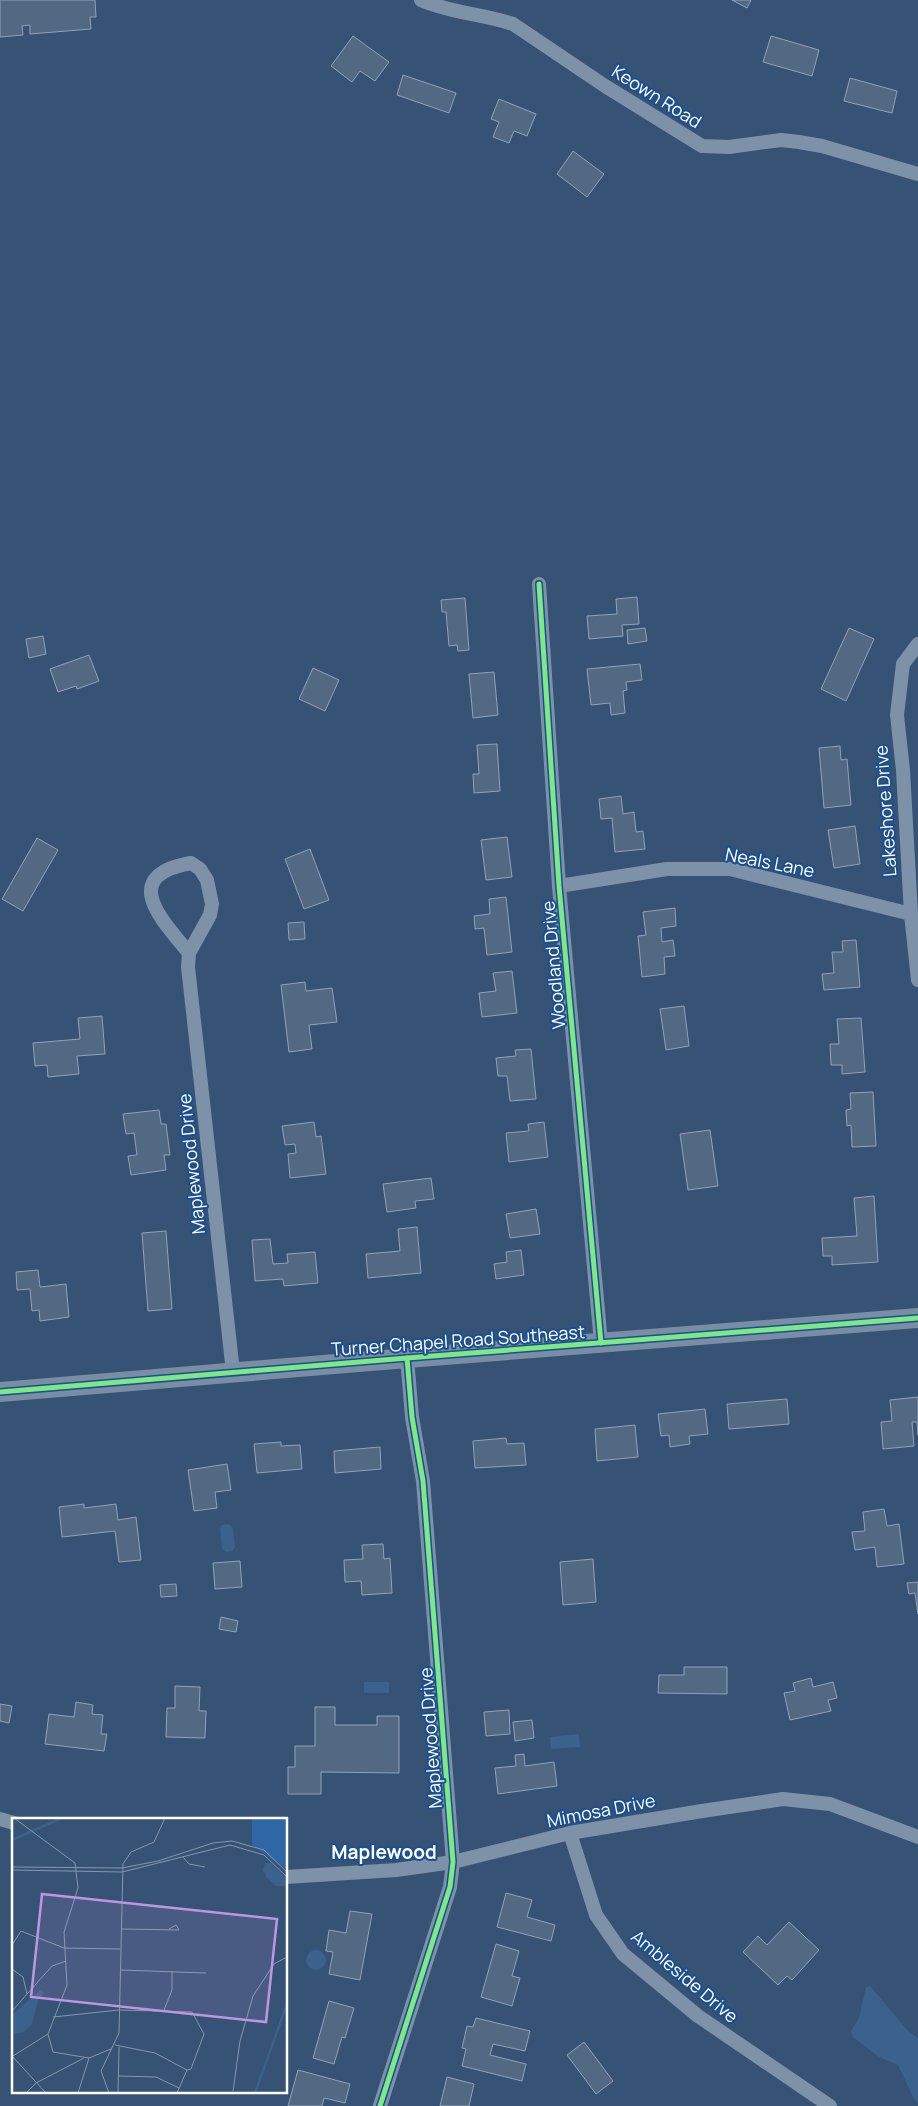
<svg xmlns="http://www.w3.org/2000/svg" width="918" height="2106" font-family="Manrope,sans-serif">
	<style>
		.water { fill: #3b618d }
		.building { fill: #526984; stroke: #92a2b6 }
		.lines { fill: none; stroke-linecap: round; stroke-linejoin: round }
		.street { stroke: #7d92a8; stroke-width: 14 }
		.secondary { stroke: #798da4; stroke-width: 20 }
		.cycleway-casing { stroke: #1b4f8f; stroke-width: 8 }
		.cycleway { stroke: #7ce984; stroke-width: 5 }
		.labels { text-anchor: middle; dominant-baseline: central; stroke-width: 4; stroke-linejoin: round; paint-order: stroke }
		.street-label { font-size: 18px; fill: #fff; stroke: #1b4f8f }
		.neighbourhood-label { font-size: 19px; font-weight: bold; fill: #fff; stroke: #1b4f8f }
		.inset-river { fill: none; stroke: #3b618d; stroke-width: 2.5 }
		.inset-road { fill: none; stroke: #8697ac; stroke-width: 1 }
		.view { fill: #bd96df; fill-opacity: 0.15; stroke: #bd96df; stroke-width: 2.5 }
		.inset-edge { fill: none; stroke: #fff; stroke-width: 2.5 }
	</style>
	<rect width="100%" height="100%" fill="#365274"/>
	<g class="water">
		<polygon points="229,1524 233,1528 235,1547 232,1551 226,1552 222,1548 220,1528 222,1525"/>
		<rect x="364" y="1682" width="25" height="11"/>
		<polygon points="579,1734 580,1747 551,1749 550,1737"/>
		<circle cx="316" cy="1960" r="10"/>
		<polygon points="870,1986 909,2032 918,2038 918,2103 914,2099 898,2065 879,2057 853,2037 851,2031 859,2018 866,1987"/>
	</g>
	<g class="building">
		<polygon points="0,0 95,0 96,17 90,17 91,29 30,34 30,25 22,26 23,35 0,37"/>
		<polygon points="732,0 751,0 747,8"/>
		<polygon points="353,36 389,62 375,81 360,71 352,82 331,66"/>
		<polygon points="771,36 819,50 812,76 763,62"/>
		<polygon points="403,75 456,93 449,113 397,95"/>
		<polygon points="850,78 897,91 892,113 844,101"/>
		<polygon points="499,99 536,114 527,136 514,131 509,143 493,137 499,122 491,119"/>
		<polygon points="573,151 604,174 587,197 557,174"/>
		<polygon points="637,597 639,624 622,625 623,636 589,639 587,616 617,614 616,599"/>
		<polygon points="465,598 469,650 458,651 457,645 449,646 446,612 442,612 441,600"/>
		<polygon points="645,628 647,641 628,644 627,630"/>
		<polygon points="849,628 874,639 846,701 821,689"/>
		<polygon points="43,636 46,654 29,658 26,639"/>
		<polygon points="89,655 99,681 77,689 76,686 58,692 50,669"/>
		<polygon points="640,664 642,680 626,682 627,690 623,691 625,713 611,715 610,703 591,705 587,669"/>
		<polygon points="313,668 339,680 325,711 299,699"/>
		<polygon points="494,672 498,715 473,718 469,674"/>
		<polygon points="497,744 500,791 474,793 473,774 479,774 477,745"/>
		<polygon points="840,746 841,760 847,759 851,805 824,808 819,748"/>
		<polygon points="621,796 623,814 634,812 636,832 643,831 645,849 615,852 612,818 601,819 599,799"/>
		<polygon points="855,826 860,864 834,868 828,830"/>
		<polygon points="507,837 512,877 486,880 481,840"/>
		<polygon points="37,838 58,850 23,911 2,899"/>
		<polygon points="310,849 329,900 304,909 285,859"/>
		<polygon points="506,897 512,952 487,955 484,928 475,929 474,916 490,914 489,899"/>
		<polygon points="675,908 676,926 661,928 662,942 673,940 675,956 664,957 665,974 642,977 638,936 646,935 643,912"/>
		<polygon points="304,922 305,939 289,940 288,923"/>
		<polygon points="856,940 860,987 824,990 822,974 834,973 832,952 843,952 842,941"/>
		<polygon points="512,971 517,1013 482,1017 479,993 496,991 493,973"/>
		<polygon points="305,982 306,991 332,988 337,1022 309,1025 312,1049 289,1052 281,985"/>
		<polygon points="684,1006 689,1046 666,1050 660,1009"/>
		<polygon points="102,1016 105,1054 77,1056 79,1074 48,1077 47,1065 35,1066 33,1043 80,1039 78,1018"/>
		<polygon points="861,1018 865,1072 842,1074 842,1065 831,1065 830,1044 839,1044 837,1019"/>
		<polygon points="531,1049 536,1099 510,1101 507,1076 498,1076 496,1058 516,1056 515,1050"/>
		<polygon points="873,1092 876,1146 852,1147 851,1125 847,1126 846,1110 851,1109 850,1093"/>
		<polygon points="159,1110 161,1124 166,1124 170,1155 164,1155 166,1170 131,1175 128,1156 137,1155 134,1133 126,1134 123,1114"/>
		<polygon points="314,1122 316,1137 321,1136 326,1174 290,1178 288,1154 296,1153 295,1144 285,1145 282,1126"/>
		<polygon points="544,1122 548,1157 509,1162 506,1133 529,1131 528,1124"/>
		<polygon points="710,1130 718,1186 688,1190 680,1134"/>
		<polygon points="431,1178 434,1199 415,1201 416,1208 387,1212 383,1184"/>
		<polygon points="874,1196 878,1262 832,1265 832,1256 823,1256 822,1238 857,1236 854,1198"/>
		<polygon points="536,1209 540,1234 510,1238 506,1214"/>
		<polygon points="417,1227 421,1273 368,1278 366,1254 400,1251 398,1229"/>
		<polygon points="166,1231 172,1309 148,1311 142,1233"/>
		<polygon points="270,1239 273,1264 288,1263 287,1254 315,1252 318,1283 284,1286 283,1279 255,1281 252,1240"/>
		<polygon points="521,1250 524,1275 496,1279 494,1264 507,1262 506,1252"/>
		<polygon points="38,1270 40,1287 66,1284 69,1317 40,1321 39,1310 32,1311 30,1289 17,1290 16,1272"/>
		<polygon points="918,1397 918,1435 917,1422 912,1422 914,1446 883,1449 881,1422 892,1421 890,1400"/>
		<polygon points="787,1399 789,1424 729,1429 727,1404"/>
		<polygon points="705,1409 708,1434 689,1436 690,1444 670,1447 669,1435 661,1436 658,1414"/>
		<polygon points="635,1425 638,1457 597,1461 595,1429"/>
		<polygon points="506,1438 507,1444 524,1443 526,1465 475,1468 473,1441"/>
		<polygon points="281,1442 281,1446 300,1445 302,1469 257,1473 254,1444"/>
		<polygon points="380,1447 381,1469 335,1473 334,1451"/>
		<polygon points="227,1464 231,1490 215,1492 217,1508 194,1511 188,1470"/>
		<polygon points="84,1504 84,1508 116,1504 118,1520 136,1517 141,1560 119,1562 115,1531 62,1537 59,1507"/>
		<polygon points="884,1509 887,1526 899,1524 904,1564 877,1567 875,1547 855,1550 852,1532 865,1531 863,1512"/>
		<polygon points="383,1544 384,1559 390,1558 392,1593 362,1595 361,1581 345,1582 344,1560 363,1559 362,1545"/>
		<polygon points="593,1559 596,1602 563,1605 560,1562"/>
		<polygon points="240,1561 242,1587 215,1589 213,1563"/>
		<polygon points="918,1582 918,1614 915,1593 909,1594 907,1583"/>
		<polygon points="176,1584 177,1596 161,1597 160,1585"/>
		<polygon points="221,1617 238,1621 236,1632 219,1629"/>
		<polygon points="684,1667 727,1667 727,1694 658,1693 659,1675 684,1675"/>
		<polygon points="811,1678 813,1687 833,1682 837,1698 828,1700 831,1711 790,1720 784,1693 795,1691 793,1683"/>
		<polygon points="175,1686 200,1687 199,1711 206,1711 205,1738 166,1737 167,1708 175,1708"/>
		<polygon points="76,1702 93,1705 92,1714 103,1715 101,1734 107,1734 104,1751 45,1744 49,1714 74,1717"/>
		<polygon points="0,1704 12,1706 9,1723 0,1721"/>
		<polygon points="315,1707 335,1707 335,1725 377,1725 377,1716 399,1716 399,1773 321,1772 321,1794 288,1794 288,1767 295,1767 295,1746 315,1746"/>
		<polygon points="509,1710 510,1734 486,1736 484,1712"/>
		<polygon points="532,1720 534,1738 515,1741 513,1722"/>
		<polygon points="524,1754 525,1766 554,1762 557,1786 498,1794 495,1768 516,1766 515,1755"/>
		<polygon points="506,1893 532,1900 527,1917 555,1925 551,1941 497,1927"/>
		<polygon points="350,1911 372,1914 360,1980 329,1974 333,1952 326,1951 329,1930 346,1933"/>
		<polygon points="789,1922 819,1950 792,1980 787,1976 778,1985 743,1952 758,1936 767,1945"/>
		<polygon points="496,1944 519,1951 512,1976 520,1978 512,2006 481,1997"/>
		<polygon points="329,2001 354,2008 345,2038 342,2037 334,2064 313,2058"/>
		<polygon points="476,2018 530,2031 525,2051 493,2044 490,2055 526,2064 522,2081 462,2066 466,2049 462,2048 467,2026 473,2027"/>
		<polygon points="584,2042 613,2081 596,2094 567,2055"/>
		<polygon points="298,2070 350,2084 345,2103 324,2098 322,2106 288,2106"/>
		<polygon points="447,2077 474,2084 469,2106 440,2106"/>
	</g>
	<g class="lines">
		<g class="street">
			<path d="M421 0C451 13 483 14 513 24L605 86 702 146 729 147 781 140 799 142 822 146 918 174"/>
			<polyline points="539,584 559,886 601,1343"/>
			<polyline points="918,644 903,664 897,715 903,770 911,914 918,980"/>
			<polyline points="559,886 667,869 730,869 911,914"/>
			<path d="M189 953C162 920 118 876 191 863L200 869 207 880 212 904 210 915 189 953 188 967 233 1372"/>
			<polyline points="0,1819 14,1823"/>
			<polyline points="570,1833 596,1915 623,1954 698,2016 830,2106"/>
			<polyline points="286,1877 396,1870 453,1862 570,1833 702,1811 783,1799 830,1804 918,1837"/>
			<polyline points="380,2106 450,1887 453,1862 423,1481 412,1417 407,1358"/>
		</g>
		<polyline class="secondary" points="0,1392 407,1358 918,1318"/>
		<g class="cycleway-casing">
			<g id="cycleway">
				<polyline points="539,584 559,886 601,1343"/>
				<polyline points="0,1392 407,1358 918,1318"/>
				<polyline points="380,2106 450,1887 453,1862 423,1481 412,1417 407,1358"/>
			</g>
		</g>
		<use href="#cycleway" class="cycleway"/>
	</g>
	<g class="labels">
		<g class="street-label">
			<text transform="translate(657 96) rotate(32)">Keown Road</text>
			<text transform="translate(885 811) rotate(-94)">Lakeshore Drive</text>
			<text transform="translate(770 862) rotate(11)">Neals Lane</text>
			<text transform="translate(553 965) rotate(-95)">Woodland Drive</text>
			<text transform="translate(191 1164) rotate(-96)">Maplewood Drive</text>
			<text transform="translate(458 1340) rotate(-4)">Turner Chapel Road Southeast</text>
			<text transform="translate(430 1738) rotate(-94)">Maplewood Drive</text>
			<text transform="translate(601 1810) rotate(-11)">Mimosa Drive</text>
			<text transform="translate(685 1976) rotate(40)">Ambleside Drive</text>
		</g>
		<g class="neighbourhood-label">
			<text x="384" y="1852">Maplewood</text>
		</g>
	</g>
	<g transform="translate(12 1818)">
		<rect width="275" height="275" fill="#365274"/>
		<path d="M240 0H275V51L240 27Z" fill="#2f66a5"/>
		<path d="M253 45H259L275 61 274 68H264L255 60 251 52ZM28 172 33 175 27 180 20 206 12 214 0 217V197Z" fill="#3b618d"/>
		<path class="inset-river" d="M0 22 50 0M243 275 275 186"/>
		<path class="inset-road" d="M2 0 63 45 66 70 52 114 55 167 36 216 41 234 77 240M171 39 177 46 193 49M0 49 110 50 146 43 201 25 220 23 252 32 275 54M0 52 110 54 218 27 252 37 275 59M109 111 167 112 164 107 157 111M0 127 9 113 52 130 108 131M0 151 11 159 15 176M108 152 194 155M152 192 160 172V153M0 193 40 148 54 143M41 199 107 192 180 194 192 216 179 251 175 252 165 275M103 227 143 235 175 252M0 238 34 275M1 238 36 216M77 240 99 231M107 258 144 259 167 270M221 273 228 223 241 178 262 146 275 139M14 275 24 265 72 240M66 275 77 240M97 275 89 253 107 215 111 46 119 34 142 24 153 0M106 275 107 229"/>
		<path class="view" d="M30 76 265 101 254 204 19 179Z"/>
		<rect width="275" height="275" class="inset-edge"/>
	</g>
</svg>
